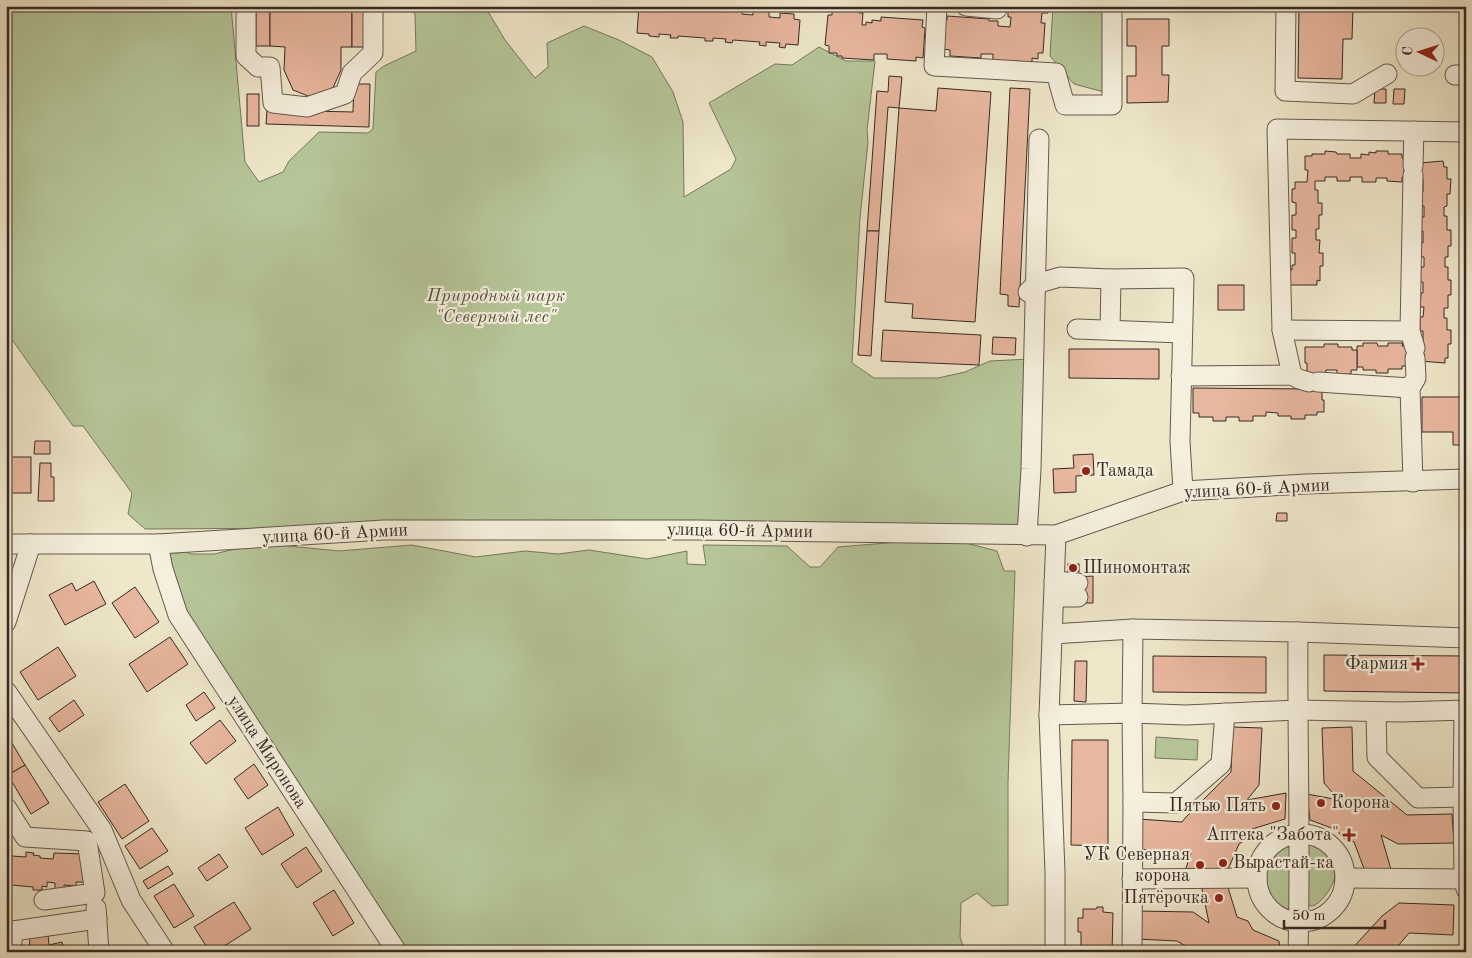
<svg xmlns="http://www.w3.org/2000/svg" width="1472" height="958" font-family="'Old Standard TT',serif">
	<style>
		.green { fill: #b6c699; stroke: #76785e }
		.building { fill: #e8b79f; stroke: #372924 }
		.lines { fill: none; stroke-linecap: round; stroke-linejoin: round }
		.minor-casing { stroke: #65584e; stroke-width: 21 }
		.minor { stroke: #f5efdd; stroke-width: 19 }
		.poi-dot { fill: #8f2418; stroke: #f5efdd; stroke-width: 2 }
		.labels { text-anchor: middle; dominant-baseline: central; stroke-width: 4.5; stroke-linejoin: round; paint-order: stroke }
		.park-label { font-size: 18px; font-style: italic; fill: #575041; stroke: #f5efdd }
		.poi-label { font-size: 18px; fill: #372924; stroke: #f5efdd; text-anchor: end }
		.street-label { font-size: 18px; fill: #372924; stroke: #f5efdd }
	</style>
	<rect width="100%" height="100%" fill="#efe7ca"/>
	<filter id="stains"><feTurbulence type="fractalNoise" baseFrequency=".004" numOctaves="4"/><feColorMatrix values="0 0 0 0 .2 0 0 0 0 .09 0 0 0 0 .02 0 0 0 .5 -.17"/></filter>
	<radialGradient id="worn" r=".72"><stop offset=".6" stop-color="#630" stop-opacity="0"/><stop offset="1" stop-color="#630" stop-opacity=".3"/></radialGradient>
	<g class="green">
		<polygon points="6,6 231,6 245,162 259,182 283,172 289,161 319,132 368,133 373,129 376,72 384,66 416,51 415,15 411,6 480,6 486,8 505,40 535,78 548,67 547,43 584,26 619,40 652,57 673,92 683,122 684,197 731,169 736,159 709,103 775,64 792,65 819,47 846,61 875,61 867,130 868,142 860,218 852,363 874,378 938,378 965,372 990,361 1030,359 1024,528 665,526 145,529 128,514 132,493 83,426 73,426 6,331"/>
		<polygon points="1053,6 1104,6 1104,92 1074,84 1050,56"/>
		<polygon points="899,542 966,543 997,551 1004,571 1015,571 1008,782 1008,905 992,906 977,893 961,903 960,937 965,952 397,952 178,615 163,569 172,560 167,553 179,553 183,550 191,554 214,554 260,543 339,551 412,545 476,557 525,551 558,554 589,550 647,559 687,551 687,564 706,565 703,545 787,546 810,567 820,567 838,547"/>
		<polygon points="1156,737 1198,740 1197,760 1155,758"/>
		<path d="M1311 842C1323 847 1336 862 1335 876 1334 885 1323 901 1315 905 1311 907 1307 905 1304 904V844Z"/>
		<path d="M1280 846H1285L1291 848 1290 908C1288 909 1285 910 1283 910 1272 907 1258 885 1260 875 1261 863 1271 854 1280 846Z"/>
	</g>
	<g class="building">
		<rect x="256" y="6" width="14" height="40"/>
		<polygon points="270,6 352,6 352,47 341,47 341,70 332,90 313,98 293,90 284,70 285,47 270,46"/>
		<rect x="352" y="6" width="15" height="41"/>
		<polygon points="639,6 689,6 688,9 699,10 699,6 715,7 715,11 727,12 727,8 742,9 742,14 753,15 753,11 769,12 769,17 780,18 780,13 794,14 794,19 800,20 798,45 786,44 785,48 779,47 780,43 766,42 766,46 759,45 760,42 733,40 732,43 725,42 726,39 713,38 713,41 705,41 705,38 678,36 678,38 670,38 671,35 659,34 659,37 649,36 649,34 637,33"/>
		<polygon points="828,6 865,6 865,8 859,7 859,13 863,13 862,25 866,25 866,22 872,23 872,20 881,21 881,17 923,20 922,27 925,28 923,58 916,57 916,61 887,59 887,54 874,54 874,60 842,58 842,56 837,56 837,53 829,53 829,46 825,45 828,15 832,15 832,11 827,10"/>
		<polygon points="1008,6 1048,6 1048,13 1042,13 1041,23 1045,23 1043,53 1038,53 1038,59 1032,58 1032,62 993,60 993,54 981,54 981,58 950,56 950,50 943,49 945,20 947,20 947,16 989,19 989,21 998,21 998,26 1010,27 1011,17 1008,17"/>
		<polygon points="1299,6 1353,6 1352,39 1343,39 1342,79 1298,78"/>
		<polygon points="1127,19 1169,19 1169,46 1162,46 1162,75 1169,75 1168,102 1127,103 1127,76 1136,76 1136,46 1127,46"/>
		<polygon points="889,76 902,77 899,108 888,107 879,231 867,231 877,91 888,92"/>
		<polygon points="354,84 370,84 369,127 266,124 267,110 353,112"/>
		<polygon points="938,88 991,92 975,322 912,318 913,304 885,302 899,108 936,111"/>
		<polygon points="1010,88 1030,89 1019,307 1008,306 1008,295 1000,294"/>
		<polygon points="1375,89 1386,89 1386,103 1374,103"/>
		<polygon points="1394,89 1405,89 1404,104 1393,104"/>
		<rect x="247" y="94" width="12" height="32"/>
		<polygon points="1325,151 1336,152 1337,154 1350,154 1350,158 1361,158 1361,154 1369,155 1369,152 1376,153 1376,151 1388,151 1388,154 1402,154 1402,158 1408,158 1420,163 1443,161 1444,167 1447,167 1447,179 1451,179 1450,194 1447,194 1447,206 1444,207 1444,216 1447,216 1447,230 1451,230 1451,246 1448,246 1448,257 1445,257 1445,267 1448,267 1448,280 1451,280 1451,295 1448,295 1448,308 1444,308 1444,318 1447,318 1447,330 1451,330 1451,344 1448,344 1448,358 1445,358 1445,363 1419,361 1408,366 1402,366 1402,369 1388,369 1388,373 1376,373 1376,370 1363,370 1363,367 1357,367 1357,346 1363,346 1363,343 1377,343 1378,346 1388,346 1388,343 1403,343 1402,346 1408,346 1423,343 1423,331 1420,331 1420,317 1423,317 1424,307 1420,307 1421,293 1423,293 1423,282 1420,282 1421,267 1424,267 1424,257 1420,257 1420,243 1423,243 1423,231 1420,231 1420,217 1424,217 1424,206 1420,206 1420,192 1423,192 1423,179 1402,177 1402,182 1387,181 1387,178 1376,178 1376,182 1362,182 1362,177 1350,177 1350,181 1337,181 1337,177 1325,177 1325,181 1315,181 1315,190 1318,190 1318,203 1322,203 1322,215 1319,215 1319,229 1316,229 1316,240 1320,240 1319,253 1323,253 1323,266 1320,266 1320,281 1317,280 1317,285 1290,285 1290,270 1292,270 1292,265 1295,265 1295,253 1292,253 1292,238 1296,238 1296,230 1292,230 1292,215 1296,215 1296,203 1292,202 1292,189 1295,189 1295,182 1307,182 1308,170 1305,170 1305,156 1312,156 1312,154 1325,154"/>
		<polygon points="867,231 879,231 871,356 858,355"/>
		<rect x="1218" y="285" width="26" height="25"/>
		<polygon points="883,330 981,335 979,365 881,361"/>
		<polygon points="993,337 1016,338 1015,355 992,354"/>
		<polygon points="1324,344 1338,344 1338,347 1352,347 1352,350 1357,350 1357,370 1351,370 1351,374 1337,374 1337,370 1326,370 1322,387 1322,400 1324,400 1324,412 1317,412 1317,415 1305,415 1305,419 1291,419 1291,416 1278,416 1278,413 1266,412 1266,416 1253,416 1253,421 1239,421 1239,417 1226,417 1226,421 1213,421 1213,417 1199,417 1199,413 1193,413 1193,388 1309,389 1307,377 1307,363 1305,363 1305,347 1324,347"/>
		<polygon points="1069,349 1159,349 1159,379 1069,378"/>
		<polygon points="1422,397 1466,397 1466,445 1453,445 1453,432 1422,432"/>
		<polygon points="35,441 50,441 50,454 34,454"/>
		<polygon points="1093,454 1094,475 1076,476 1076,492 1054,493 1053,469 1074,468 1073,455"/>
		<rect x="6" y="457" width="25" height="36"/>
		<polygon points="40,463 51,463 51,477 54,477 54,501 38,501"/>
		<polygon points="1277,513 1287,513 1287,521 1276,521"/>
		<rect x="1068" y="564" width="11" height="8"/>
		<polygon points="1093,576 1093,603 1078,603 1077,577"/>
		<polygon points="94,581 106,604 65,625 49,595 72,583 76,591"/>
		<polygon points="135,587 159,622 135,638 112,603"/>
		<polygon points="170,637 188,664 147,692 129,664"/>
		<polygon points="58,647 76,676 38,700 20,672"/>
		<polygon points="1324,655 1466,656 1466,692 1465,693 1324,691"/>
		<polygon points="1153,656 1266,657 1266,693 1153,692"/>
		<polygon points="1075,661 1087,661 1086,702 1074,701"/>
		<polygon points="204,692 215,708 196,721 186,705"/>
		<polygon points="74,700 84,715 59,732 49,718"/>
		<polygon points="220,720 236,741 206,764 190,743"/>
		<polygon points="1233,727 1262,728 1259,785 1247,800 1286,793 1285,819 1252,829 1247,839 1239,844 1226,874 1185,871 1191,853 1136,849 1138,819 1182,822 1186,817 1231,772"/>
		<polygon points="1352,727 1353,771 1407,815 1452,814 1454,843 1398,844 1381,835 1392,873 1366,874 1354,842 1343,838 1337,830 1310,820 1307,794 1339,800 1324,783 1322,728"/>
		<polygon points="6,733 25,765 8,775 6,771"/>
		<polygon points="1072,740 1108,740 1108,846 1071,845"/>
		<polygon points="254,764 268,785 248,799 234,779"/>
		<polygon points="25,765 49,803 31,814 8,775"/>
		<polygon points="125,784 149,821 122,839 98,802"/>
		<polygon points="278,807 294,835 262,855 245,828"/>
		<polygon points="152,828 168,851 140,869 125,846"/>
		<polygon points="306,847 322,871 297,888 281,864"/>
		<polygon points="26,852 34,853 33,855 40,856 40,858 53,859 54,853 84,854 85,882 76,882 76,886 64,885 64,890 55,890 55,883 47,882 47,887 42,886 42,890 33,890 33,887 11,885 12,856 26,857"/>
		<polygon points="219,854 228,867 207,881 198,868"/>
		<polygon points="168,866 173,874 148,889 143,881"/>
		<polygon points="174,884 194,916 174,928 154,896"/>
		<polygon points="1201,884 1227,884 1237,917 1248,921 1253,930 1279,941 1280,952 1193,952 1187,947 1177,941 1137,939 1137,911 1193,912 1209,923"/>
		<polygon points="334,890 354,923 333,936 313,903"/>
		<polygon points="234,902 251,929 215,952 210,952 194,927"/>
		<polygon points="1399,903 1454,905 1453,935 1409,933 1393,952 1349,952 1382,916"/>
		<polygon points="1097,907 1103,907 1103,912 1113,913 1112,952 1076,952 1077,947 1081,947 1081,932 1078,932 1078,918 1083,918 1083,909 1096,909"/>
		<polygon points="34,935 36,937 48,935 49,945 62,942 64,949 75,947 76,952 28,952 30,941 29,937"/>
	</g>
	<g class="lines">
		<g class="minor-casing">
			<g id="minor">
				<polyline points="246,6 246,56 258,67 270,67 273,103 307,107 345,94 352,73 373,53 373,6"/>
				<polyline points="937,6 934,66 1056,73 1065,105 1112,105 1112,6"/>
				<polyline points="966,6 997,9 997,6"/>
				<polyline points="1286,6 1285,91 1353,94 1387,74"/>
				<polyline points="1455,75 1466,75"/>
				<polyline points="1413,166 1414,131"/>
				<polyline points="1413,175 1410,331 1415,348"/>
				<polyline points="1028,292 1036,284 1060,277 1111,279 1184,278 1180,441 1183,491"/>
				<polyline points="1077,329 1182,333"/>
				<polyline points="1110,330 1111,279"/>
				<polyline points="1282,330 1410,331"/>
				<polyline points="1292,375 1282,330 1277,129 1466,132"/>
				<polyline points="1181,376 1292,375 1299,379 1309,382"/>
				<polyline points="1318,382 1410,388"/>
				<polyline points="1413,482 1410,388 1416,378 1415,358"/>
				<polyline points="1027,536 1031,469 1039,139"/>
				<polyline points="6,544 158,544 384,530 696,530 1056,535 1183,491 1306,484 1466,479"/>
				<polyline points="158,544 163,569 178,615 397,952"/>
				<polyline points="1054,581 1078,583"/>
				<polyline points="1054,597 1078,597"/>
				<polyline points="6,622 31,544"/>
				<polyline points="1133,629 1132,713 1186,715 1297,710 1401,712 1466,710"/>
				<polyline points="1298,632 1466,638"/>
				<path d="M1052 634 1133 629 1298 632C1297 738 1301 845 1298 952"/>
				<polyline points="6,691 102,830 131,900 165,952"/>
				<polyline points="1466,708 1464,710 1463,797 1464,879 1466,889"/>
				<polyline points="1376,712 1377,757 1418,798 1463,797"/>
				<polyline points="1049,715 1132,713 1133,802 1132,952"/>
				<polyline points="1133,802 1176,803 1221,764 1225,713"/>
				<polyline points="6,807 25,837 87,841 95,893 44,900"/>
				<circle cx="1301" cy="878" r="44"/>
				<polyline points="1345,878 1466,879"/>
				<polyline points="1132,879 1257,878"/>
				<polyline points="96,908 99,952"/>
				<polyline points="8,952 11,950 13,931 97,919"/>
				<polyline points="1055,952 1055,872 1049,715 1056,535"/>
			</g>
		</g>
		<use href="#minor" class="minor"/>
	</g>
	<g class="poi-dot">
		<circle cx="1086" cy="471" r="5"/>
		<circle cx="1073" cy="568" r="5"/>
		<path d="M1415.5 656.5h5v5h5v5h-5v5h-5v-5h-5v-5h5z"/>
		<circle cx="1321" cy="803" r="5"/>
		<circle cx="1276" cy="806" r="5"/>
		<path d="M1346.5 827.5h5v5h5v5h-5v5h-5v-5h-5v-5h5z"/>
		<circle cx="1223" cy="863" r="5"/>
		<circle cx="1200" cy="865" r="5"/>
		<circle cx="1219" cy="898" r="5"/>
	</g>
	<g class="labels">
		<g class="park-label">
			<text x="496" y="296">Природный парк<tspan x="496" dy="21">"Северный лес"</tspan></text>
		</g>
		<g class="poi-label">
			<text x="1096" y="471" text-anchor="start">Тамада</text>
			<text x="1083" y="568" text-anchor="start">Шиномонтаж</text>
			<text x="1408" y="664">Фармия</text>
			<text x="1331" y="803" text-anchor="start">Корона</text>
			<text x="1266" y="806">Пятью Пять</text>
			<text x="1339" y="835">Аптека "Забота"</text>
			<text x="1190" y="855">УК Северная<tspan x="1190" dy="21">корона</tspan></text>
			<text x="1233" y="863" text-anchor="start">Вырастай-ка</text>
			<text x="1209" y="898">Пятёрочка</text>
		</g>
		<g class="street-label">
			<text transform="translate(1257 489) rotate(-3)">улица 60-й Армии</text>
			<text transform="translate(740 531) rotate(1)">улица 60-й Армии</text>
			<text transform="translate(335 534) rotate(-3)">улица 60-й Армии</text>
			<text transform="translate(267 752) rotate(57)">улица Миронова</text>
		</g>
	</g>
	<rect width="1472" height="958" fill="none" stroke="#efe7ca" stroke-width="25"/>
	<rect x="8" y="8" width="1457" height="943" fill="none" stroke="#372924" stroke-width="2.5"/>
	<rect x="12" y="12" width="1447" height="933" fill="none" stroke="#372924"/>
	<g transform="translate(1420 52) rotate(274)"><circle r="24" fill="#f5efdd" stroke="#a9a093"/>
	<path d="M0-4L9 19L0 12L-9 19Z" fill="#8f2418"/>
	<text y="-8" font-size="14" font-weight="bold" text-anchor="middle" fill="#372924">С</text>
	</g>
	<path d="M1284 920v8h101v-8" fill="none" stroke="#372924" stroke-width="2.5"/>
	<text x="1292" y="920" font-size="15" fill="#372924" stroke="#f5efdd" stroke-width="4" paint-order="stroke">50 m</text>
	<rect width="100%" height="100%" filter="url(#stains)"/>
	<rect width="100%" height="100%" fill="url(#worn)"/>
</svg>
